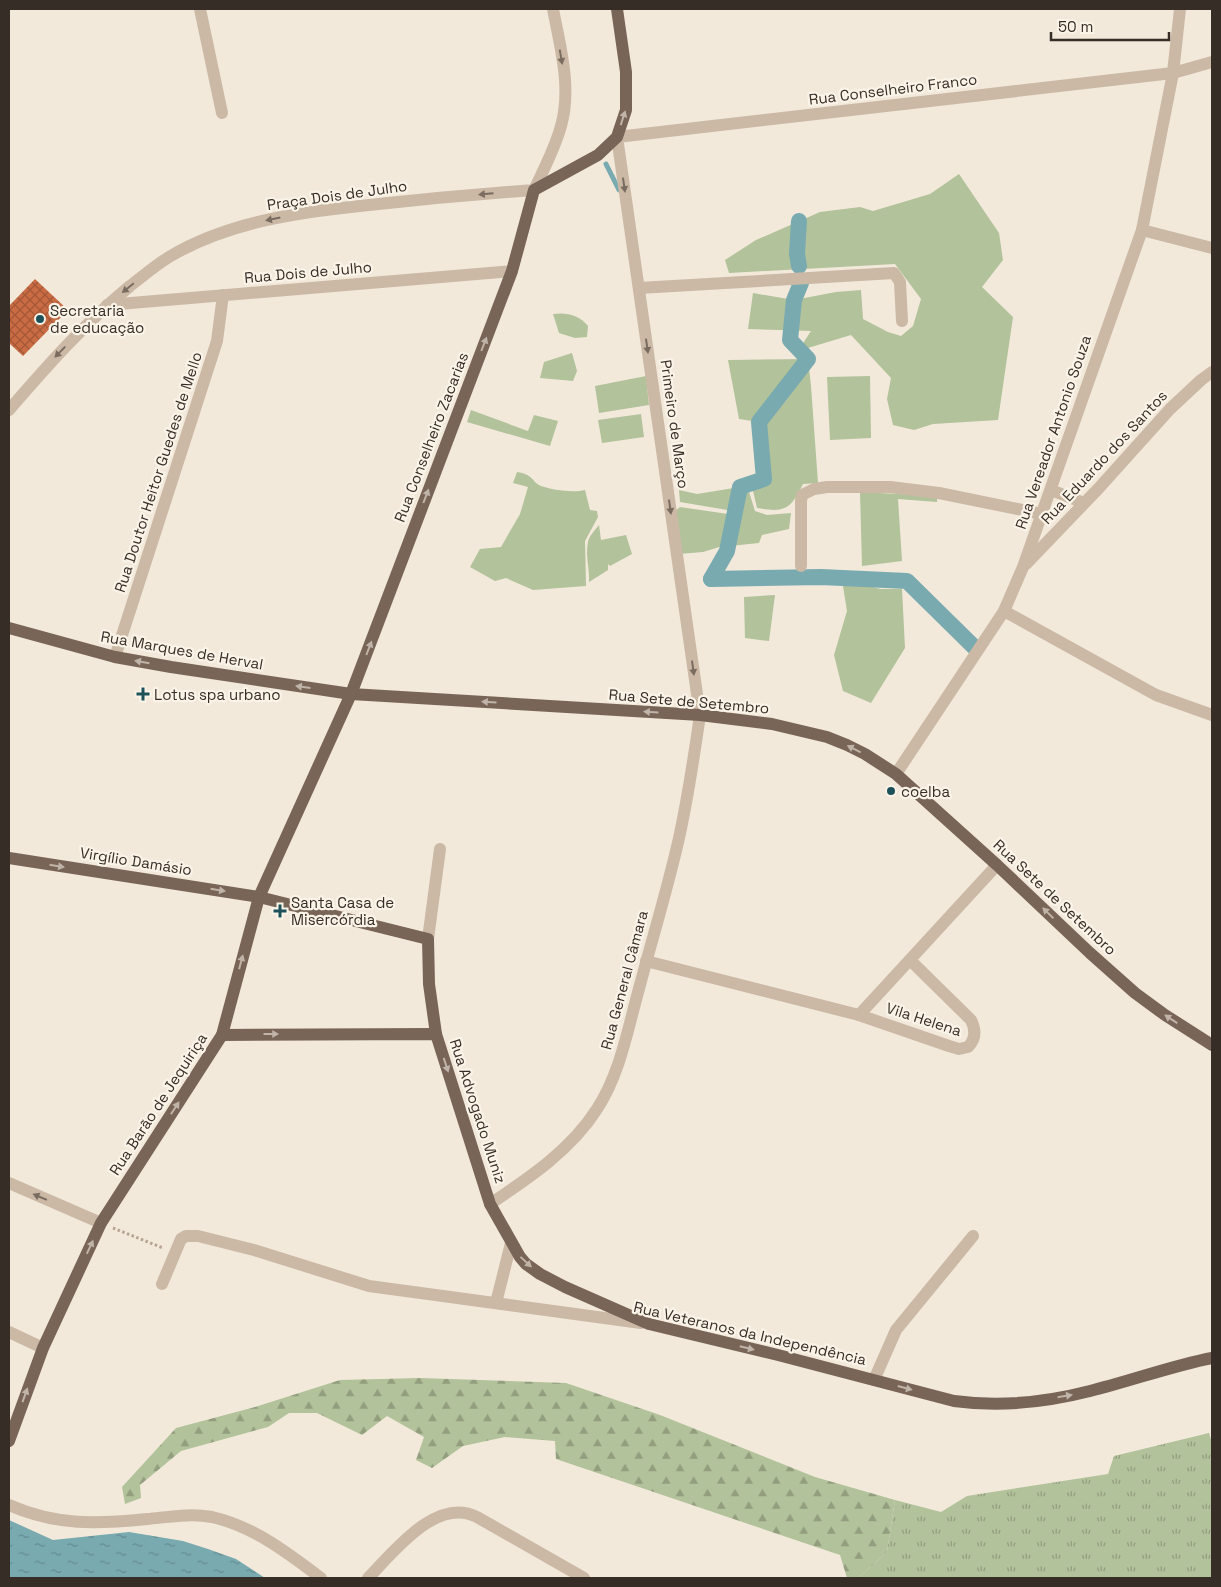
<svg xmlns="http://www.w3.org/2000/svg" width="1221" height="1587" font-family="'Space Grotesk',sans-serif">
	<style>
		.grass { fill: url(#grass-tufts) }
		.forest { fill: url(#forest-firs) }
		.park { fill: #b2c29a }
		.water { fill: url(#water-ripples) }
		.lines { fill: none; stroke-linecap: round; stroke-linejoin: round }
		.stream { stroke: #79aab0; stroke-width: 5 }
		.canal { stroke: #79aab0; stroke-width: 16 }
		.building { fill: url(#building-cross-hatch) }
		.path { stroke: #b7a391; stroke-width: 3; stroke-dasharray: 2.5 2.5; stroke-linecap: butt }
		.minor { stroke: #cbb9a6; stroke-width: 12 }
		.major { stroke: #796558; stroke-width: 12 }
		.oneway { fill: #7a6c60 }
		.oneway2 { fill: #c0b3a7 }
		.poi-dot { fill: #1c5159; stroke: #faf3e7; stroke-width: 2 }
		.labels { text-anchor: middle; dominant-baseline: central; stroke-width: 4.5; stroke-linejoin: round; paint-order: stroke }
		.street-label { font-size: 15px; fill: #372d27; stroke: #faf3e7 }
		.poi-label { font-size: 15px; fill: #372d27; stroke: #faf3e7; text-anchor: start }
	</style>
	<defs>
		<pattern id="grass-tufts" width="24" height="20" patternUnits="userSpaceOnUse" patternTransform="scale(1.25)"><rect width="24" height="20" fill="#b2c29a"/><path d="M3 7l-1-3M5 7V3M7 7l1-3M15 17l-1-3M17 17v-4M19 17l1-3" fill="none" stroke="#929e7e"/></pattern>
		<pattern id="forest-firs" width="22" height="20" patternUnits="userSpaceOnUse" patternTransform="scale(1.25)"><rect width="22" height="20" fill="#b2c29a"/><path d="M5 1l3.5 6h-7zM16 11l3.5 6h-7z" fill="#929e7e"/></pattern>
		<pattern id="water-ripples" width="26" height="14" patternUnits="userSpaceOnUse" patternTransform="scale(1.25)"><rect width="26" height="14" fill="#79aab0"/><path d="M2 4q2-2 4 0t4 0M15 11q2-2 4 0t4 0" fill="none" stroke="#648b8f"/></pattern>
		<pattern id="building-cross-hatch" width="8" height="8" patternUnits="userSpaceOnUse" patternTransform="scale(1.25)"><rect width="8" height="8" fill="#c96b43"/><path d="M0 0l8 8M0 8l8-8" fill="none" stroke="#a45838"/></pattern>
	</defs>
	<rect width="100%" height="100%" fill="#f2e9db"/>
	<polygon class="grass" points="1209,1433 1212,1443 1212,1578 858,1578 887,1552 895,1500 941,1512 967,1496 1108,1474 1114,1456"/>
	<polygon class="forest" points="420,1378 566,1383 660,1415 815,1477 895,1500 887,1552 858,1578 847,1578 840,1555 556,1459 555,1441 505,1437 463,1446 432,1468 416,1460 424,1437 387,1416 362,1435 317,1413 289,1413 268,1427 181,1451 140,1485 141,1498 125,1504 122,1487 176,1428 255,1407 340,1380"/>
	<g class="park">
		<polygon points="959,174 999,233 1003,260 982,287 1013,317 998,420 933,424 914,430 893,425 887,399 891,378 851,335 798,351 811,331 748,329 753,293 794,300 836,292 861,290 863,319 888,332 901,336 913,326 921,299 895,264 729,273 725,260 756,240 820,212 860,207 873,211 930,194"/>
		<path d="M553 314C567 312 579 315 588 326L587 337 575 338 559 333Z"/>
		<polygon points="572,353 577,371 573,381 540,378 544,362"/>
		<path d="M808 359 811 386 818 483 803 484C791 509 785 513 757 508L750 478 764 479 766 462 759 422 739 419 728 360Z"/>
		<polygon points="646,376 649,405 599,413 595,386"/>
		<polygon points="870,376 871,438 830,440 827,377"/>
		<polygon points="471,410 528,431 534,415 558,421 550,446 467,422"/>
		<polygon points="641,414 644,437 602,443 598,420"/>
		<path d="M517 472C533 474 532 482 541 486 553 490 572 493 585 490L590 510 597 511 598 517 585 541 586 586 533 590 506 578 495 581 470 567 480 549 501 547 520 514 528 487 513 483Z"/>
		<polygon points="746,482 755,511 767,515 791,513 789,529 762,535 759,543 730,546 734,518 743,498 742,487"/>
		<polygon points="740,487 740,503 733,511 680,502 679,490 697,494"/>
		<polygon points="860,492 937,496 937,502 898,499 902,561 862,566"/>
		<polygon points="680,507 728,514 726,545 703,552 679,554 673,513"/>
		<path d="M599 525 601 540 626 535 632 554 610 566 608 564V570L589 582C590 569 585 556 588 542 589 536 595 530 599 525Z"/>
		<polygon points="842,580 881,589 902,589 905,648 871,703 843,691 834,655 847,611"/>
		<polygon points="775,595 769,641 745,638 744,597"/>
	</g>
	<polygon class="water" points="9,1520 53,1540 129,1532 183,1541 208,1549 236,1559 265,1578 9,1578"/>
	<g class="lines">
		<polyline class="stream" points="606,164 619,190"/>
		<g class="canal">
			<polyline points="799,266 797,254 799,221"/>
			<polyline points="711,579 727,551 740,487 764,479 759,422 808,359 790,340 794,300 801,283"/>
			<polyline points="711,579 821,577 907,581 974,647"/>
		</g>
	</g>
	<polygon class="building" points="35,279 68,310 23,356 9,343 9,306"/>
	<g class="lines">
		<polyline class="path" points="113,1228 163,1248"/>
		<g class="minor">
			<polyline points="200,9 222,113"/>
			<polyline points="1142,230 1212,248"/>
			<polyline points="639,288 894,273 900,282 902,321"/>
			<polyline points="107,305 512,271"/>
			<path d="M9 410C47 366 85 323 130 286 143 276 156 265 169 257 229 221 301 212 369 205 424 199 479 194 534 190 544 169 555 148 561 126 572 88 560 46 553 9"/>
			<polyline points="1051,490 1084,503"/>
			<polyline points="1026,564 1098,489 1170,409 1201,380 1212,372"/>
			<polyline points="801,566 801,501 802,495 814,489 827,487 890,487 939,493 1042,514"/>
			<polyline points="1004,611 1156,695 1212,715"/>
			<polyline points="115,657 217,341 223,295"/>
			<polyline points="896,774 1004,611 1023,567 1142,230 1173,73 1180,9"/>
			<polyline points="428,939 440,849"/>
			<path d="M910 960 971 1020C976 1030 976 1039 968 1047L959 1049 949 1046 859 1015 997 865"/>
			<polyline points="646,961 859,1015"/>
			<polyline points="9,1183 101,1223"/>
			<path d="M490 1204C529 1178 571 1150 597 1109 621 1072 628 1027 640 985 653 936 668 887 679 838 688 797 694 757 700 715L617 137 1173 73 1212 62"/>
			<polyline points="162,1284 181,1239 186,1236 198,1236 254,1250 369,1286 641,1323"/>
			<polyline points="496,1303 511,1243"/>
			<polyline points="9,1332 43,1348"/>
			<polyline points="874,1380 896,1330 973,1236"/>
			<path d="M9 1505C57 1526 97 1524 147 1519 169 1517 190 1513 212 1517 253 1526 288 1553 321 1578"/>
			<path d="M368 1578C393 1553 436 1496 477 1517L584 1578"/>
		</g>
		<g class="major">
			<polyline points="9,628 115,657 171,667 351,694 700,715 772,724 827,737 847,745 865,754 896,774 997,865 1090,953 1135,993 1165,1015 1212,1045"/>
			<polyline points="9,858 259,897 428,939 429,984 436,1034"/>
			<path d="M222 1035 436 1034 490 1204 520 1257 526 1264 540 1274 565 1287 649 1324 778 1355 954 1401C998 1407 1047 1402 1090 1391 1131 1381 1171 1366 1212 1358"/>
			<polyline points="9,1441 43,1348 101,1223 222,1035 259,897 351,694 512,271 534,190 598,155 617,137 626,110 626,72 617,9"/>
		</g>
	</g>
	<defs><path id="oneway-solid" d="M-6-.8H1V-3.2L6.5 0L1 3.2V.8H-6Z" transform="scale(1.25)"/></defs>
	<g class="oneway">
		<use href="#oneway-solid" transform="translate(561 57) rotate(80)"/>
		<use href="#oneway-solid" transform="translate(624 185) rotate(82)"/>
		<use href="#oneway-solid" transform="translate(486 194) rotate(175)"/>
		<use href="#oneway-solid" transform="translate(273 219) rotate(168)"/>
		<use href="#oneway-solid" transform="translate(128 288) rotate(141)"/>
		<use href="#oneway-solid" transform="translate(647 346) rotate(82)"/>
		<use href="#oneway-solid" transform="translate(60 352) rotate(134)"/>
		<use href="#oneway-solid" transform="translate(670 507) rotate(82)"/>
		<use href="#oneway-solid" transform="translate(693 668) rotate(82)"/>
		<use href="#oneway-solid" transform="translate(40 1197) rotate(-157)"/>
	</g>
	<g class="oneway2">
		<use href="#oneway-solid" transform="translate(623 118) rotate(-72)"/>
		<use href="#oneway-solid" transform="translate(484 344) rotate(-69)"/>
		<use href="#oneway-solid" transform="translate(426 496) rotate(-69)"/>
		<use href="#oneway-solid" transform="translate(369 648) rotate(-69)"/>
		<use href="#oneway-solid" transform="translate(142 662) rotate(-170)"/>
		<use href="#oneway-solid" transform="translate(303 687) rotate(-172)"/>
		<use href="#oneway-solid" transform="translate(489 702) rotate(-176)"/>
		<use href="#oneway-solid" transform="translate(651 712) rotate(-176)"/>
		<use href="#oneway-solid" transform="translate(854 749) rotate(-153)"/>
		<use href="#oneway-solid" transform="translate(57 866) rotate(9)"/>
		<use href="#oneway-solid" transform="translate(218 890) rotate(9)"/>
		<use href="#oneway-solid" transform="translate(1048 913) rotate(-136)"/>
		<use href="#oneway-solid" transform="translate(241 962) rotate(-75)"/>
		<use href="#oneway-solid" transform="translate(1171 1019) rotate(-147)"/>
		<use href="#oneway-solid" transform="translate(271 1034)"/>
		<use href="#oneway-solid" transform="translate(446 1065) rotate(72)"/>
		<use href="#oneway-solid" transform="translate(175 1108) rotate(-57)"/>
		<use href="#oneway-solid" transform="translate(90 1247) rotate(-65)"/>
		<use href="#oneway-solid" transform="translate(526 1262) rotate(43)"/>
		<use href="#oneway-solid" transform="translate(747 1348) rotate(14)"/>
		<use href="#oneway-solid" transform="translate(905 1388) rotate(15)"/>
		<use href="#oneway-solid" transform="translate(25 1395) rotate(-70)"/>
		<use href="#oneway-solid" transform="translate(1065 1396) rotate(-9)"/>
	</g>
	<g class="poi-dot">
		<circle cx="40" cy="319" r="5"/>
		<path d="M140.5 686.5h5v5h5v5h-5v5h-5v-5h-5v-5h5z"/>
		<circle cx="891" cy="791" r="5"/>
		<path d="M277.5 903.5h5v5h5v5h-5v5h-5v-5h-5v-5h5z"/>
	</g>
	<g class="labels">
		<g class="street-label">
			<text transform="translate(893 89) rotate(-7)">Rua Conselheiro Franco</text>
			<text transform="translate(337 195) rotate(-8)">Praça Dois de Julho</text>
			<text transform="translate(308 272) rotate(-5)">Rua Dois de Julho</text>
			<text transform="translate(675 424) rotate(82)">Primeiro de Março</text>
			<text transform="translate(1053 432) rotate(-71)">Rua Vereador Antonio Souza</text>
			<text transform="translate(431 437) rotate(-69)">Rua Conselheiro Zacarias</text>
			<text transform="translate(1104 457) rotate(-47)">Rua Eduardo dos Santos</text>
			<text transform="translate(158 472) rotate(-72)">Rua Doutor Heitor Guedes de Mello</text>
			<text transform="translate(182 650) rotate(10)">Rua Marques de Herval</text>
			<text transform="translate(689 701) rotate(5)">Rua Sete de Setembro</text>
			<text transform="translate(136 861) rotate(9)">Virgílio Damásio</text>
			<text transform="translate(1055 897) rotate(43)">Rua Sete de Setembro</text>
			<text transform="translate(624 980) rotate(-75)">Rua General Câmara</text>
			<text transform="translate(924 1019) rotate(18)">Vila Helena</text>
			<text transform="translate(158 1104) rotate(-57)">Rua Barão de Jequiriça</text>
			<text transform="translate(478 1111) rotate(72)">Rua Advogado Muniz</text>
			<text transform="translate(750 1333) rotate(13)">Rua Veteranos da Independência</text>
		</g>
		<g class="poi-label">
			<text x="50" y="310">Secretaria<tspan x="50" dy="17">de educação</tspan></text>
			<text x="154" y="694">Lotus spa urbano</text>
			<text x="901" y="791">coelba</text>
			<text x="291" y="902">Santa Casa de<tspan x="291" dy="17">Misercórdia</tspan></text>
		</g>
	</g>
	<rect width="1221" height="1587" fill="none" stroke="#372d27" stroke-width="20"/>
	<path d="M1051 32v8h118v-8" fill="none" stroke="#372d27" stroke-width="2.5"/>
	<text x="1058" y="32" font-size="15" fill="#372d27" stroke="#faf3e7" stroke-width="4" paint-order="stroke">50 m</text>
</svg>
